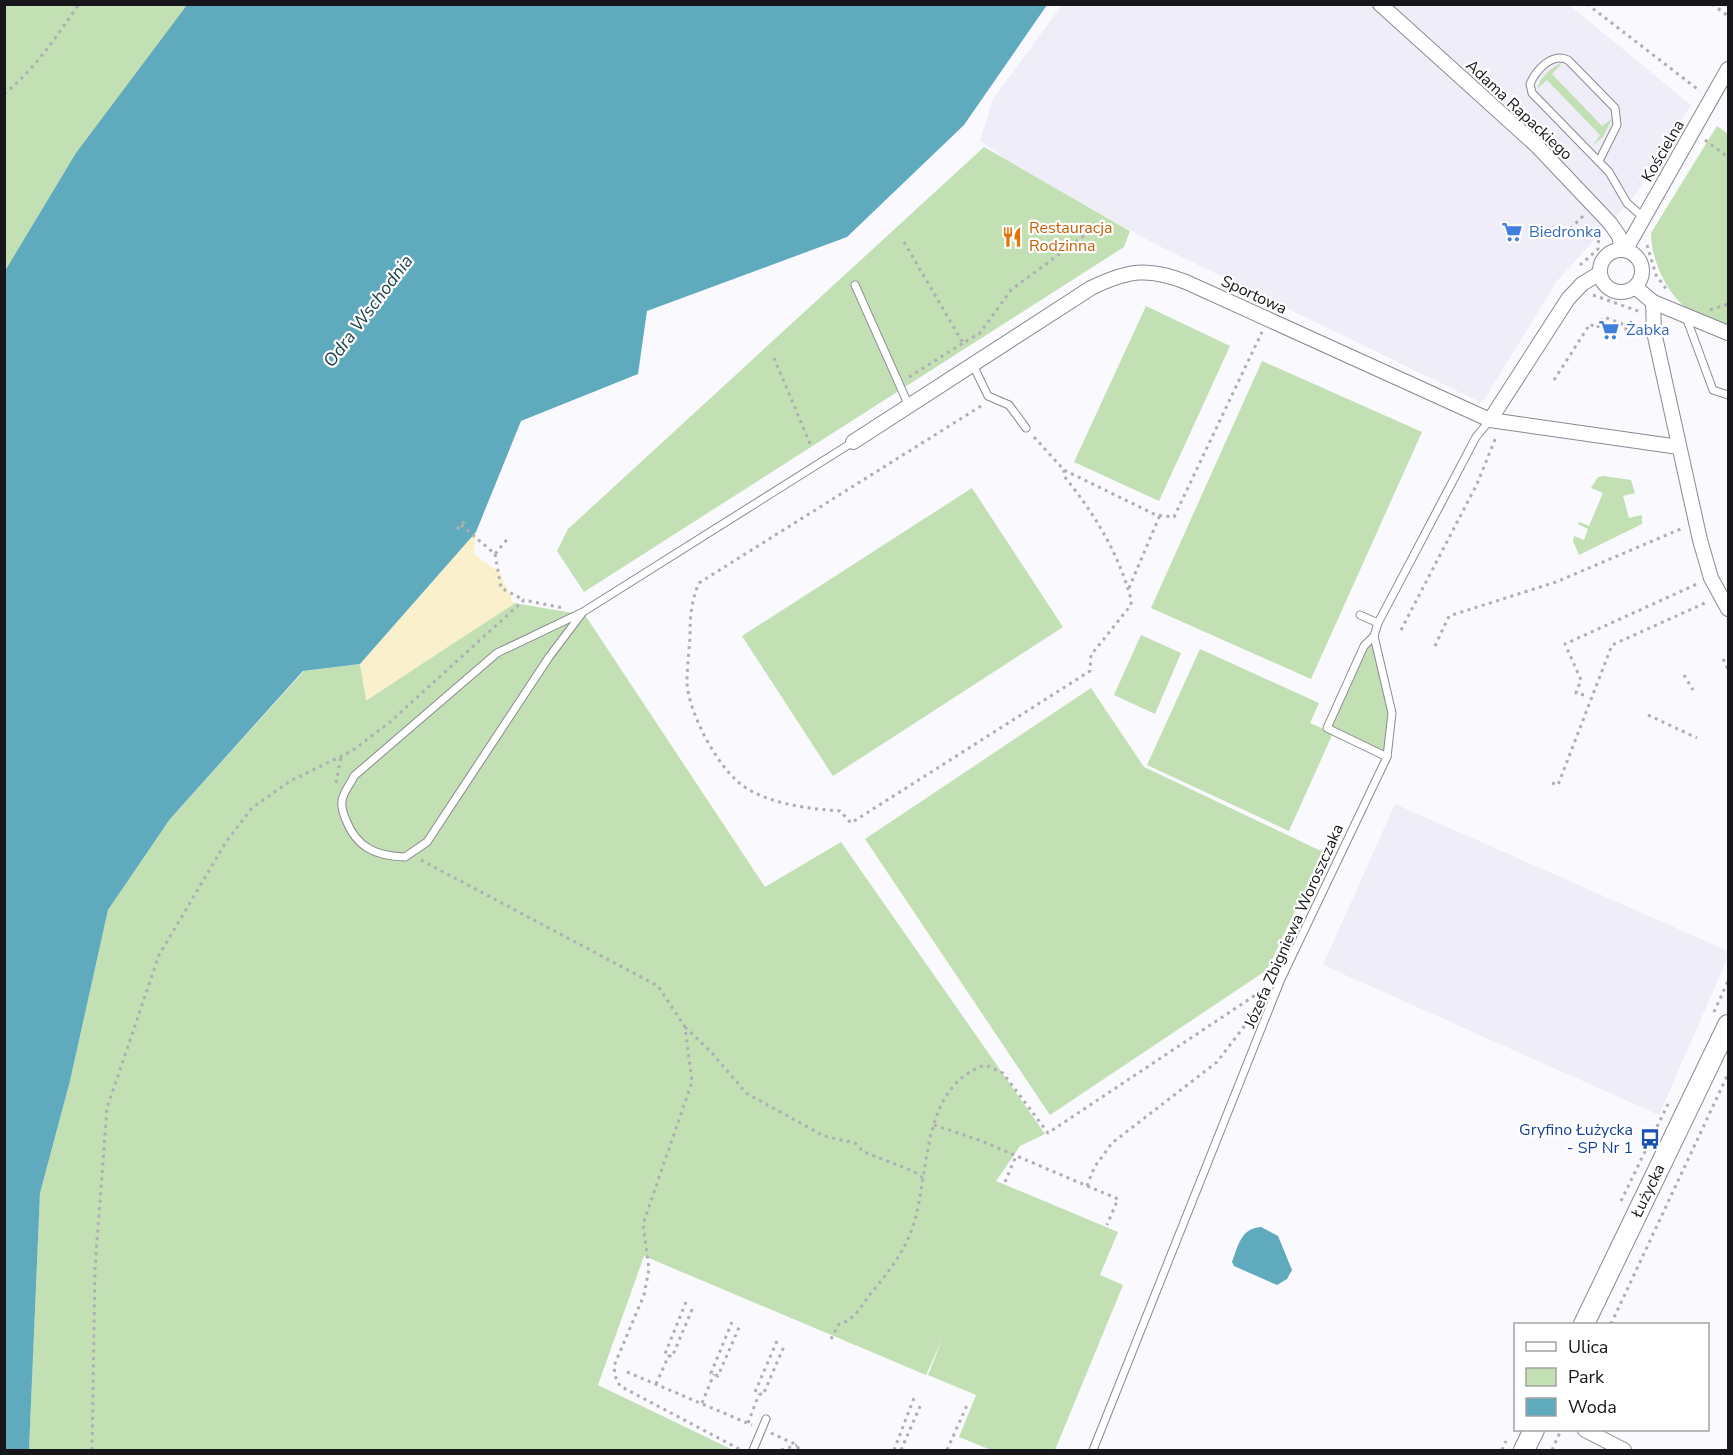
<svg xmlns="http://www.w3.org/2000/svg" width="1733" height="1455" font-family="'Nunito Sans',sans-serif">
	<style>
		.built { fill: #eeedf8 }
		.green { fill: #c2e0b3 }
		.sand { fill: #faf0cb }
		.water { fill: #60aabe }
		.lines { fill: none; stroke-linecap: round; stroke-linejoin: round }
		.lane-casing { stroke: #8a8994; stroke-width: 9 }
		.street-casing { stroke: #8a8994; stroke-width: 16 }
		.secondary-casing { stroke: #8a8994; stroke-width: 22 }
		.path { stroke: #afafb3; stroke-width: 3; stroke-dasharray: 3 4.5; stroke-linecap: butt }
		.lane { stroke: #fff; stroke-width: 7 }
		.street { stroke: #fff; stroke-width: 14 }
		.secondary { stroke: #fff; stroke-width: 20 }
		.labels { text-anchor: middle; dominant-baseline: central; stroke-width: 4.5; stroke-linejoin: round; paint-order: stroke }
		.street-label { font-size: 16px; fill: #17171b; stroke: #fff }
		.food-label { font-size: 16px; fill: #c56008; stroke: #fff; text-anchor: start }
		.shop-label { font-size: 16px; fill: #366cbe; stroke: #fff; text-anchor: start }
		.transit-label { font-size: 16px; fill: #164399; stroke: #fff; text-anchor: end }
		.water-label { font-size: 18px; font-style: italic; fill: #1d414a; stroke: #fff }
	</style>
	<rect width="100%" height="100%" fill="#f9f9fe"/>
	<g class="built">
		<polygon points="1062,5 1569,5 1691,105 1636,194 1557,281 1482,403 1153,243 1008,161 980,141 993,99"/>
		<polygon points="1395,804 1728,951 1728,957 1659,1115 1323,965"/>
	</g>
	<g class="green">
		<polygon points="4,5 217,5 4,302"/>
		<path d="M1562 63 1552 74 1602 126 1612 119 1603 137 1593 145 1600 135 1547 80 1538 88C1539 78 1553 66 1562 63Z"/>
		<path d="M1717 126 1728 134V325C1718 322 1707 320 1697 315 1670 302 1651 262 1651 233Z"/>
		<polygon points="984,147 1130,231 1124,247 584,592 557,551 568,529"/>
		<polygon points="1146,306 1230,346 1159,501 1074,462"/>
		<polygon points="1262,361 1422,432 1311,679 1151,608"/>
		<polygon points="1603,476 1631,480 1635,493 1623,496 1629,518 1642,515 1642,524 1579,555 1573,541 1574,536 1584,540 1588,529 1578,524 1580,522 1589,526 1603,493 1591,488 1598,477"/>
		<polygon points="972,488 1063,627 833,776 742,636"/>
		<polygon points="514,603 585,615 765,887 841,842 1045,1134 1020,1146 996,1181 1118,1232 1100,1275 1123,1285 1055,1450 991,1450 959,1437 976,1395 928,1375 943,1337 926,1375 644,1256 598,1385 733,1450 29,1450 40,1193 70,1081 108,910 170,819 304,671 360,664 367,700"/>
		<polygon points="1141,635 1181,653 1155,714 1114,695"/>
		<polygon points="1374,636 1392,713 1387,757 1327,728 1364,646"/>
		<polygon points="1200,649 1319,703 1310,723 1333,733 1289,831 1147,765"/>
		<polygon points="1091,688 1144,767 1323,852 1267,970 1050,1115 865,839"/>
	</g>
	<polygon class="sand" points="476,532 474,554 500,573 514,604 366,700 360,664"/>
	<g class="water">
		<polygon points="187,5 1047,5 964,125 847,237 647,311 638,374 521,421 476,532 360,664 303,671 170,819 108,910 70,1081 40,1193 29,1450 5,1450 5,271 76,153"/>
		<path d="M1261 1227 1278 1236 1292 1270 1287 1279 1277 1285 1234 1266 1232 1262C1238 1246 1241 1228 1261 1227Z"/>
	</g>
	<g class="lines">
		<g class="lane-casing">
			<g id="lane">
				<path d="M1599 161 1617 125 1615 108 1568 60C1552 52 1536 70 1530 84L1532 93 1609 172 1627 203 1643 217"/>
				<polyline points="855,285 909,406"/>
				<polyline points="1686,317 1713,390 1728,395"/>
				<polyline points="973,365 988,396 1009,405 1026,428"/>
				<path d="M583 612 497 653 354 776C351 783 345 790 343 797 340 804 343 813 346 820 357 848 376 856 405 857L427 842 549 657 583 612 853 442"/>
				<polyline points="1360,615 1378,623"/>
				<polyline points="1374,636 1364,646 1327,728 1387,757"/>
				<polyline points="753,1450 766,1419"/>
				<polyline points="1093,1450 1281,979 1387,757 1392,713 1374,636 1378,623 1476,437 1490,420"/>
			</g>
		</g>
		<g class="street-casing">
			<g id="street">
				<polyline points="1380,4 1536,145 1610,223 1619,236 1622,249"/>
				<polyline points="1626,249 1728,69"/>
				<circle cx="1621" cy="271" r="21"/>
				<polyline points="1635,287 1653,302 1728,333"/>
				<polyline points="1653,302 1654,332 1700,540 1711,578 1728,609"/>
				<polyline points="1490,420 1568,299 1582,284 1600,273"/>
				<path d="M853 442 1091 288C1128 270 1148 267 1186 282L1490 420 1679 447"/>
				<polyline points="1585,1430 1624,1450"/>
			</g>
		</g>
		<g class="secondary-casing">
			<g id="secondary">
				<path id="s1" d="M1584 1324 1728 1025"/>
				<polyline points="1524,1450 1534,1430"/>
			</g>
		</g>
		<g class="path">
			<polyline points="1587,4 1700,91"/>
			<polyline points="1712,4 1728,16"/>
			<path d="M4 94C36 68 56 37 79 4"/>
			<polyline points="1705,140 1728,157"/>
			<polyline points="1575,234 1570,229 1583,216"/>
			<polyline points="904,242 963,343 980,333 1011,290 1085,235"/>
			<polyline points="1647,245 1656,275 1667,290"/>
			<polyline points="1580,265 1598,249 1599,235"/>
			<polyline points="1593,295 1638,311"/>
			<polyline points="1710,310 1728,304"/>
			<polyline points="774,358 811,446"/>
			<polyline points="909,377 963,343"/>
			<polyline points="1554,380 1590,324 1597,328 1604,317 1625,325 1627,334 1630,333"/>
			<path d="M981 406 699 583C691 601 690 617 690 637 689 652 687 668 687 683 689 714 718 768 743 786 769 804 810 809 840 811L851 823 1090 671 1091 655 1131 605V599C1118 552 1094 513 1064 476V470"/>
			<polyline points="1034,437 1064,470 1156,515 1174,517 1262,332"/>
			<polyline points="461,525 495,554 509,537"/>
			<polyline points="457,529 466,520"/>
			<polyline points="495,554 501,588 524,600"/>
			<polyline points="1129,588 1160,515"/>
			<polyline points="1401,630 1477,484 1496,437"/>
			<polyline points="1435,646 1449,616 1556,582 1683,528"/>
			<polyline points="1723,659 1728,669"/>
			<polyline points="1684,675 1693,690"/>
			<polyline points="1584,695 1576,693 1581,680 1565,644 1697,584"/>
			<polyline points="1648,715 1697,738"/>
			<polyline points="336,783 341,757"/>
			<polyline points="1552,783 1558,785 1612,645 1705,603"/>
			<polyline points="421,860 658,986 685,1027 692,1082 643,1224 649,1269 644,1295 614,1366 615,1376 620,1386 741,1450"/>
			<polyline points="1714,1012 1728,981"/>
			<polyline points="685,1027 712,1053 746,1093 824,1136 855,1143 864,1152 913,1171 924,1179"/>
			<polyline points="934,1125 979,1140 1118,1199 1107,1225"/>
			<polyline points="1005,1182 1016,1156"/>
			<polyline points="1087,1186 1094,1168 1112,1143 1217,1062 1252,1016"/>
			<polyline points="1621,1201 1668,1104"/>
			<polyline points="686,1302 665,1354 672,1357 694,1305"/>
			<polyline points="732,1322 711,1373 718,1376 740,1325"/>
			<polyline points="1611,1324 1728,1074"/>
			<path d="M831 1339 839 1324C855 1320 861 1306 871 1293 888 1273 906 1250 914 1223 930 1170 921 1087 985 1065L1003 1073 1048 1133 1263 990"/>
			<polyline points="777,1341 755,1392 763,1395 785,1344"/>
			<polyline points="627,1372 752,1425"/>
			<polyline points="656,1384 669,1355"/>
			<polyline points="702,1403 714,1374"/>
			<polyline points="748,1423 759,1394"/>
			<polyline points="771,1433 797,1445 799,1450"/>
			<polyline points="92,1450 95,1268 107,1108 159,955 226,842 252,808 290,781 352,751 390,722 524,600 563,608"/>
			<polyline points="781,1450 797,1445"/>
			<polyline points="894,1450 914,1398"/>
			<polyline points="901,1450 922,1402"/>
			<polyline points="947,1450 968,1403"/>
			<polyline points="1502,1450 1506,1441"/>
			<polyline points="1552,1450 1561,1430"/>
		</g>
		<use href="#lane" class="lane"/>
		<use href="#street" class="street"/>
		<use href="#secondary" class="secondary"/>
	</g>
	<defs>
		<g id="supermarket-bare" transform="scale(1.62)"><path d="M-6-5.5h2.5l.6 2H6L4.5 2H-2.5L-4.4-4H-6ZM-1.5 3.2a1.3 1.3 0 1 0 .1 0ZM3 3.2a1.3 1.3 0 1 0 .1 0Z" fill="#3f7fe0" stroke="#fff" stroke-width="2.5" paint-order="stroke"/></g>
		<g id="restaurant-bare" transform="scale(1.62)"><path d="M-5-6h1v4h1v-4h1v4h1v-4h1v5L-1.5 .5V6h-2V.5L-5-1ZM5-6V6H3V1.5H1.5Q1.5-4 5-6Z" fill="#e8710a" stroke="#fff" stroke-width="2.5" paint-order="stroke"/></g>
		<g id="bus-bare" transform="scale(1.62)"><path d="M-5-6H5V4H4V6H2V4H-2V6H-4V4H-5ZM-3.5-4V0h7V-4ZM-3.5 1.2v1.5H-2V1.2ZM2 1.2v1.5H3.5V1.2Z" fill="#1a4fb4" stroke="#fff" stroke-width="2.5" paint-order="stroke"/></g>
	</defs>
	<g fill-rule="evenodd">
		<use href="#supermarket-bare" x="1512" y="232"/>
		<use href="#restaurant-bare" x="1012" y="237"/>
		<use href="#supermarket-bare" x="1609" y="330"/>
		<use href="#bus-bare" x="1650" y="1139"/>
	</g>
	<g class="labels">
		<g class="street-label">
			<text transform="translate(1519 110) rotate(43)">Adama Rapackiego</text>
			<text transform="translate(1663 151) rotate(-60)">Kościelna</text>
			<text transform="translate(1254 295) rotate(25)">Sportowa</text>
			<text transform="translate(1294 926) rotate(-66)">Józefa Zbigniewa Woroszczaka</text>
			<text stroke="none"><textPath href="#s1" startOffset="148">Łużycka</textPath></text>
		</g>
		<g class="food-label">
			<text x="1029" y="228">Restauracja<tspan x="1029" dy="18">Rodzinna</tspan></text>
		</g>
		<g class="shop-label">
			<text x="1529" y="232">Biedronka</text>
			<text x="1626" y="330">Żabka</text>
		</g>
		<g class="transit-label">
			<text x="1633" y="1130">Gryfino Łużycka<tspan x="1633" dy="18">- SP Nr 1</tspan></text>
		</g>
		<g class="water-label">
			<text transform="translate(368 311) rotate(-53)">Odra Wschodnia</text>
		</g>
	</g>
	<rect width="1733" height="1455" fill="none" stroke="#17171b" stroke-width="12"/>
	<rect x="1514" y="1323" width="195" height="108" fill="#ffffff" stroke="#a2a2a4" stroke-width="1.5"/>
	<rect x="1526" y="1342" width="30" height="9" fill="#ffffff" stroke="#a2a2a4" stroke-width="1.5"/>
	<text x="1568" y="1353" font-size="18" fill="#17171b">Ulica</text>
	<rect x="1526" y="1368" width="30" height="18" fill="#c2e0b3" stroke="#a2a2a4" stroke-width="1.5"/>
	<text x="1568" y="1383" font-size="18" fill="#17171b">Park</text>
	<rect x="1526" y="1398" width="30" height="18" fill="#60aabe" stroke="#a2a2a4" stroke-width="1.5"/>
	<text x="1568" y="1413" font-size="18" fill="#17171b">Woda</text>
</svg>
